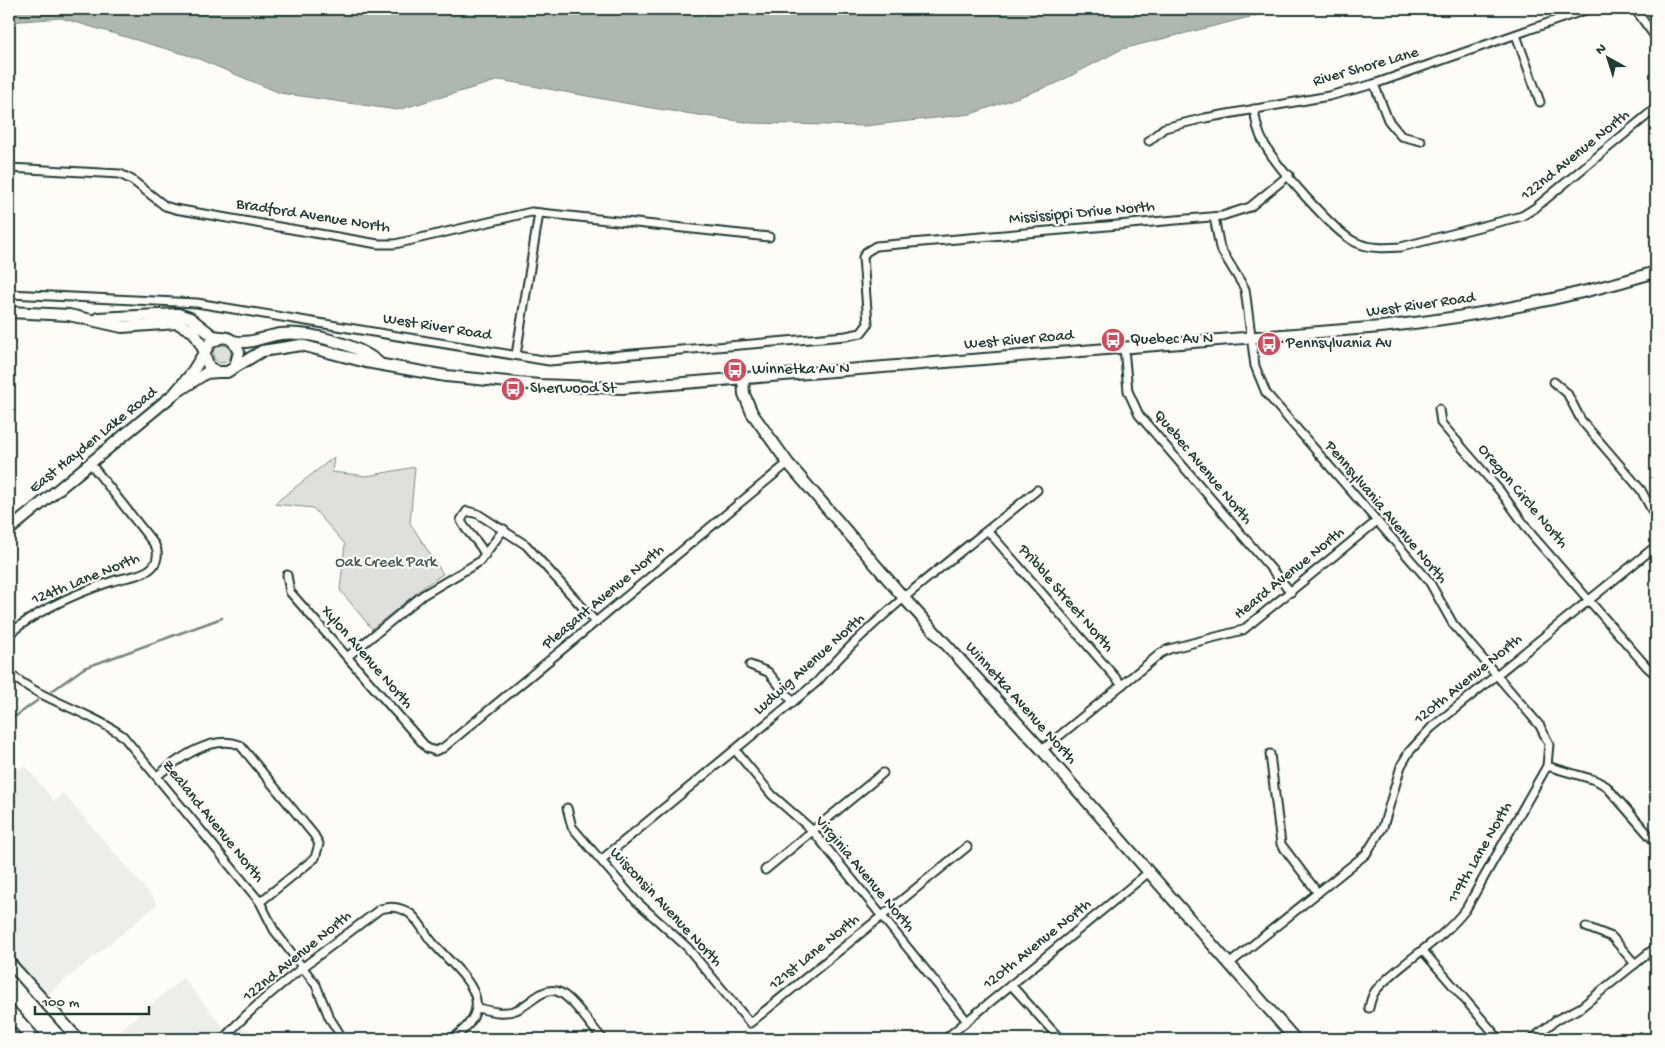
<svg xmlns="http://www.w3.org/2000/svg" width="1665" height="1048" font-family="'Gochi Hand',sans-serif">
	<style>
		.built { fill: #eceee9 }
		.green { fill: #dde0db; stroke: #7e8e88 }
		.water { fill: #aeb8b1; stroke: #75877f }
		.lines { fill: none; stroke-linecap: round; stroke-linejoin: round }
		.stream { stroke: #75877f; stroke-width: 2.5 }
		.street-casing { stroke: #1f3d34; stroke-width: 11 }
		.secondary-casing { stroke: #1f3d34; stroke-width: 14 }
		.highway-casing { stroke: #1f3d34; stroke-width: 16 }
		.street { stroke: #fdfcf7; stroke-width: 7 }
		.secondary { stroke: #fdfcf7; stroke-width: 10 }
		.highway { stroke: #fdfcf7; stroke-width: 12 }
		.labels { text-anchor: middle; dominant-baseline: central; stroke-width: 4.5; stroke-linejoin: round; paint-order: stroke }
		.street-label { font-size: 16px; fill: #1f3d34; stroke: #fdfcf7 }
		.poi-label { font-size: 16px; fill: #1f3d34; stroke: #fdfcf7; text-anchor: start }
		.park-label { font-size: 16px; fill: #455e55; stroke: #fdfcf7 }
	</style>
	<rect width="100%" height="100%" fill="#fdfcf7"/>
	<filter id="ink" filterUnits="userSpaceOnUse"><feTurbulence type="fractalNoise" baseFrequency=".02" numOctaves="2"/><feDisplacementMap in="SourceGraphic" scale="10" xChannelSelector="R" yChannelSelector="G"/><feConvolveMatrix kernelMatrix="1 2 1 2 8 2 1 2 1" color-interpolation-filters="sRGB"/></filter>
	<g filter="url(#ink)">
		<g class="built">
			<polygon points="25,766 54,801 63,793 158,904 47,995 9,952 9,772"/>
			<polygon points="183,978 225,1029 217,1039 110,1039"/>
			<polygon points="238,1029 248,1029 256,1039 229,1039"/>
		</g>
		<g class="green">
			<circle cx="222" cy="354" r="9"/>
			<polygon points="334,457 332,472 367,476 415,467 410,523 443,574 425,586 372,629 340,590 345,544 313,508 274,504"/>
		</g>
		<polygon class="water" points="9,9 1282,9 1122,49 1055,84 971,114 865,126 752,123 652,108 500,80 397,110 280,93 194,57 61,18 9,22"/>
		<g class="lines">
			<g class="stream">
				<polyline points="52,691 84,668 222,618"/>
				<polyline points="9,721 38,700"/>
			</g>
			<g class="street-casing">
				<g id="street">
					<polyline points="1635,9 1656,38"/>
					<polyline points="1516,35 1540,102"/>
					<polyline points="1374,84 1388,120 1401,136 1421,141"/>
					<path d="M1254 109C1256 122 1258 134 1265 145 1277 167 1334 232 1355 242 1369 249 1386 248 1401 247L1522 216 1535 208 1656 108"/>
					<polyline points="1149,141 1164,128 1205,118 1329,96 1374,84 1588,9"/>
					<polyline points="9,168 120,174 132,180 165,206 175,209 378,244 395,244 531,212 769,237"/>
					<path d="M1214 217 1220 248 1245 289 1255 366 1266 393 1429 581 1453 624 1540 726 1549 744 1547 766 1466 909C1440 943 1403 960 1376 990 1372 995 1370 1003 1369 1008"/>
					<polyline points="9,294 197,303 549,361 846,336 861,333 868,324 863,257 866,252 876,246 1222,216 1250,207 1289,175"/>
					<polyline points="1124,348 1128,391 1139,415 1291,592"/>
					<polyline points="516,355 539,213"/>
					<polyline points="1554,382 1567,393 1581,420 1641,490 1656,518"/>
					<polyline points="1439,409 1441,423 1500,491 1532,535 1647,667 1656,675"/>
					<polyline points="988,531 1122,685"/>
					<path d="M485 555C480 541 464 531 461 520L467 511 478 514 526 545 596 622"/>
					<polyline points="287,575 290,592 427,748 435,751 443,748 788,463"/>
					<path d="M9 634C38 610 74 594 110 582 123 577 140 577 150 569 158 563 159 552 155 545L90 463"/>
					<polyline points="347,657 423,595 479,562 504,529"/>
					<polyline points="750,665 768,672 793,702"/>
					<path d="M9 673C42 701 87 710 123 736L260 902 274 930 316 985 329 1017 343 1039"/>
					<polyline points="735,750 772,795 812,830 967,1021"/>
					<polyline points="1042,750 1161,653 1169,649 1243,630 1377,521"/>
					<polyline points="1270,754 1281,844 1318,893"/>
					<polyline points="1547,766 1595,780 1606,786 1656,843"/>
					<path d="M157 776C178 759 212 734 240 745L314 835 319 844 315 858 260 902"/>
					<polyline points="567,808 572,827 636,901 687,947 750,1023 967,847"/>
					<path d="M601 860 817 682C879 610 964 551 1037 490"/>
					<polyline points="765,870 883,773"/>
					<polyline points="1586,927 1612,937 1635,964"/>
					<polyline points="1423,951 1499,1039"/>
					<polyline points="1229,964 1366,854 1383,827 1401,766 1409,752 1431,728 1656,546"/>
					<polyline points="1011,985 1060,1039"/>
					<path d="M478 1008C490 1011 504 1015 516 1010 530 1005 545 983 561 993 575 1001 591 1027 603 1039"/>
					<path d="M223 1039C268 989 327 950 380 909 389 907 397 906 406 911 418 917 424 933 433 943 461 975 504 1003 452 1039"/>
					<polyline points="945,1039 1149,872"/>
					<polyline points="1532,1039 1556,1020 1580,1008 1656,947"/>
				</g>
			</g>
			<g class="secondary-casing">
				<g id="secondary">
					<polyline points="9,312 69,315 122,327 177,323 194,332 205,352"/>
					<polyline points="98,318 178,314 190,318 213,336 228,338 233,341 239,352 235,366"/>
					<path d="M222 337 210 343 204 353 209 367 218 372H227L262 351 301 345 366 362 446 376 539 385 622 388 1381 327C1474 317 1566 299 1656 272"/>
					<path d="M233 341C251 345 264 336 281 334 309 331 359 345 379 363"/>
					<polyline points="743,378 744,394 752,413 788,463 904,598 1042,750 1295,1039"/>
					<polyline points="177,392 206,373 218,372"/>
					<polyline points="9,530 174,394 191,374 204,353"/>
					<polyline points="9,962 78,1039"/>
				</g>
			</g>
			<g class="highway-casing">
				<polyline id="highway" points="9,1011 34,1039"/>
			</g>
			<use href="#street" class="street"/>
			<use href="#secondary" class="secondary"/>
			<use href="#highway" class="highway"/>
		</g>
	</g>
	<defs>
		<g id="bus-disc" transform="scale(1.25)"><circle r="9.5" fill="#d1495b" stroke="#fdfcf7"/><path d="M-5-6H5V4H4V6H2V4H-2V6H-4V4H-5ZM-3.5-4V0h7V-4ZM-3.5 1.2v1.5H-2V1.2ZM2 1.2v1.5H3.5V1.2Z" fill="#fff"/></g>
	</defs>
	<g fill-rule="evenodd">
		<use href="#bus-disc" x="1113" y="340"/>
		<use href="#bus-disc" x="1269" y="344"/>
		<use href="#bus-disc" x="735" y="370"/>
		<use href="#bus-disc" x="513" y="389"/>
	</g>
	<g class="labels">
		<g class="street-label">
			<text transform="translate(1366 68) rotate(-16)">River Shore Lane</text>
			<text transform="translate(1576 156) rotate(-39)">122nd Avenue North</text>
			<text transform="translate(1082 214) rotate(-5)">Mississippi Drive North</text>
			<text transform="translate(313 217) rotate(9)">Bradford Avenue North</text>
			<text transform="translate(1421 306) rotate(-8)">West River Road</text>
			<text transform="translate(437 328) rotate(9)">West River Road</text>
			<text transform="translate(1019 341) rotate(-5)">West River Road</text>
			<text transform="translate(94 441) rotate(-39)">East Hayden Lake Road</text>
			<text transform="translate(1202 468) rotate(50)">Quebec Avenue North</text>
			<text transform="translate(1522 497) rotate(50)">Oregon Circle North</text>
			<text transform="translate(1385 513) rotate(50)">Pennsylvania Avenue North</text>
			<text transform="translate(1290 574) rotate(-39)">Heard Avenue North</text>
			<text transform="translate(86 580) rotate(-22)">124th Lane North</text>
			<text transform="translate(604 598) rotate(-40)">Pleasant Avenue North</text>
			<text transform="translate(1065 599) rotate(49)">Pribble Street North</text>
			<text transform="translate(366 658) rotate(49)">Xylon Avenue North</text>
			<text transform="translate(810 665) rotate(-42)">Ludwig Avenue North</text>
			<text transform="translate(1469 680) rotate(-39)">120th Avenue North</text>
			<text transform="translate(1020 704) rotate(48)">Winnetka Avenue North</text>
			<text transform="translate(212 822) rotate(51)">Zealand Avenue North</text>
			<text transform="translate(1481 853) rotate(-60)">119th Lane North</text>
			<text transform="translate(864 875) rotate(50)">Virginia Avenue North</text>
			<text transform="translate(665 908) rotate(47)">Wisconsin Avenue North</text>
			<text transform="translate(1038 945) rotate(-39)">120th Avenue North</text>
			<text transform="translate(815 953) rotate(-39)">121st Lane North</text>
			<text transform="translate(298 957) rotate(-39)">122nd Avenue North</text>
		</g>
		<g class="poi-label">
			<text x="1130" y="340">Quebec Av N</text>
			<text x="1286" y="344">Pennsylvania Av</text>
			<text x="752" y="370">Winnetka Av N</text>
			<text x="530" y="389">Sherwood St</text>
		</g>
		<g class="park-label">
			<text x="386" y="563">Oak Creek Park</text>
		</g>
	</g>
	<rect width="1665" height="1048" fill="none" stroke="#fdfcf7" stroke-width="30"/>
	<rect x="15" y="15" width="1635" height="1018" fill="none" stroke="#1f3d34" stroke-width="2" filter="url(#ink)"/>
	<g transform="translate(1608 58) rotate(321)" stroke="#fdfcf7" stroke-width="4" paint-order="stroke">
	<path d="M0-4L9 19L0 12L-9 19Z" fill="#1f3d34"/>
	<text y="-8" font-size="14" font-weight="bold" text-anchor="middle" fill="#1f3d34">N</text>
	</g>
	<path d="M35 1006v8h114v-8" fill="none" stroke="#1f3d34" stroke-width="2.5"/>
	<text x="42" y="1006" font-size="15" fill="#1f3d34" stroke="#fdfcf7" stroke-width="4" paint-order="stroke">100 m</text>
</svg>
